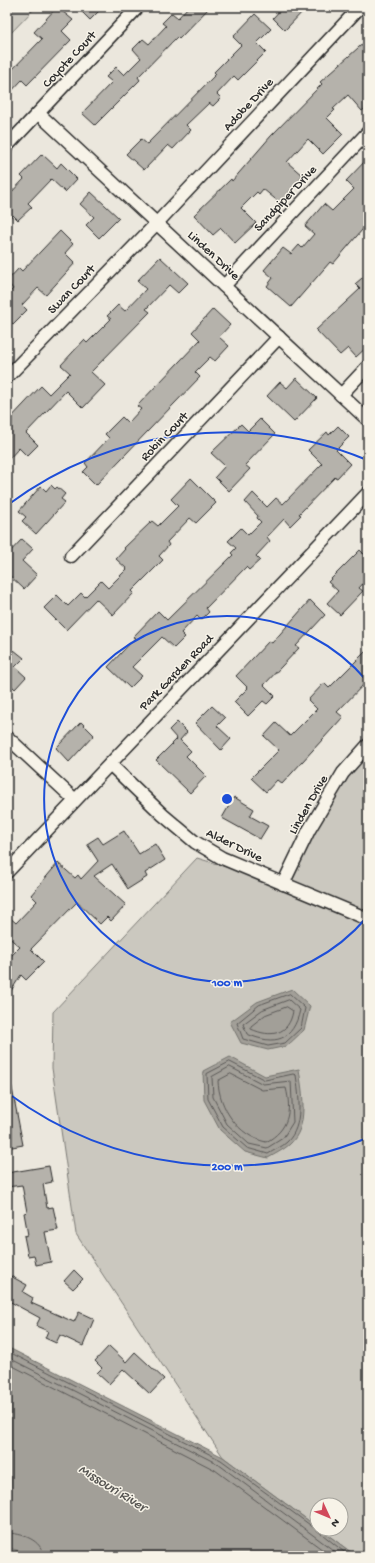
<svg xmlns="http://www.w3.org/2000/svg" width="375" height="1563" font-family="'Gochi Hand',sans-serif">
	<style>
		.green { fill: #cbc8bf; stroke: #7b7a75 }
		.water { fill: #a29f98; stroke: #72716c }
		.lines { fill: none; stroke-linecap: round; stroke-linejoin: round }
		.shore { stroke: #5b5957; stroke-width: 1 }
		.building { fill: #b5b2ab; stroke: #2b2b2b }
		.minor-casing { stroke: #2b2b2b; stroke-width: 15 }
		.minor { stroke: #f7f3e8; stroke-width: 12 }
		.ring { fill: none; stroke: #1d4ed8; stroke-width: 2 }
		.labels { text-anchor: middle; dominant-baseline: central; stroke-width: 3; stroke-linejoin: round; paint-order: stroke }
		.street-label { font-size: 13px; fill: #2b2b2b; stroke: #f7f3e8 }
		.water-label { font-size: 14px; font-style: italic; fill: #555451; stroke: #f7f3e8 }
		.centre { fill: #1d4ed8; stroke: #f7f3e8; stroke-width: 2 }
		.ring-label { font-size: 12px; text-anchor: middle; font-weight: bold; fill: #1d4ed8; stroke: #f7f3e8; stroke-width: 3; stroke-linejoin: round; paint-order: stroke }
	</style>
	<rect width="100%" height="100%" fill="#ebe7dd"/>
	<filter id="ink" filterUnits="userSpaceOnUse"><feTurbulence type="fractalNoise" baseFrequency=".025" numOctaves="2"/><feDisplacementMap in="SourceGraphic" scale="8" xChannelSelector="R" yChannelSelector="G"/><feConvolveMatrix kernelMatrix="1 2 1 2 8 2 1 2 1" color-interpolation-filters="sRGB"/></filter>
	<g filter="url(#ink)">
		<g class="green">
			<polygon points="7,7 36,7 7,37"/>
			<polygon points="368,745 368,1556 356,1556 320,1529 341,1529 341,1505 317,1505 317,1527 223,1457 76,1234 52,1068 53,1012 197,858 283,884 309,830"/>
			<polygon points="7,1547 32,1555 33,1556 7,1556"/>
		</g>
		<g class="water">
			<polygon points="292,989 310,1006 304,1030 287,1046 268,1050 241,1043 230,1022 257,1002"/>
			<path d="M230 1057 265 1076 299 1069C302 1092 310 1127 289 1145 283 1150 275 1154 268 1158L245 1152 220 1130 204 1100 203 1071Z"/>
			<polygon points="7,1347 223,1457 317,1527 317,1529 320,1529 356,1556 33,1556 7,1547"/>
		</g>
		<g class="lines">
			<g class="shore">
				<polygon points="290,994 305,1008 301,1028 285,1043 268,1046 243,1039 237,1023 259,1005"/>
				<path d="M289 1000 300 1010C293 1041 275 1046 247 1034L243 1024 262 1010Z"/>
				<path d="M287 1007 293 1011C289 1035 271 1038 251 1029V1026L265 1015Z"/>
				<path d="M230 1062 265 1080 293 1074 296 1075C299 1096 304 1126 287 1142 282 1147 274 1150 268 1154L247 1148 223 1127 208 1099 207 1074Z"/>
				<polygon points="230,1067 263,1084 291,1081 293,1122 283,1138 267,1148 249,1144 227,1124 213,1097 212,1077"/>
				<path d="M231 1074 262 1090 286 1088C292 1112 288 1130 266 1142 238 1136 219 1108 218 1081Z"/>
				<polyline points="7,1351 221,1460 317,1530 349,1556"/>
				<polyline points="7,1357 218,1464 341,1556"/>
				<polyline points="7,1363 215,1470 331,1556"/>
				<path d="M7 1533C21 1533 43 1540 43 1556"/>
			</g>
		</g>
		<g class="building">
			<polygon points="57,7 73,20 62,31 71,40 27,85 22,80 7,96 7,75 42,39 34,32"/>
			<polygon points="77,7 103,7 90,20"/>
			<polygon points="188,7 210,7 179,39 177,37 138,77 140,80 95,125 82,113 112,82 106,77 116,67 124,75 141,58 133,49 143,39 149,44 166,26 162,23 172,13 178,18"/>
			<polygon points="283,7 307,7 285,30 273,18"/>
			<polygon points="255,14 271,29 257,43 266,52 238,80 234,76 217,94 221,98 213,106 209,103 186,125 191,130 173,149 168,145 144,170 126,154 141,139 147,144 216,74 214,72 241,45 233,37"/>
			<polygon points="368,39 368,106 362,111 348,95 333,109 335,110 327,118 343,134 323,154 308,139 287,162 303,176 280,203 263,189 259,194 257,192 241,208 256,223 235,243 221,228 213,235 194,215 231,179 232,181 271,136 322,84 320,82"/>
			<polygon points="42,154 57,168 61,163 77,179 65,192 51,179 28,203 32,207 18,220 13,215 7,220 7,197 24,179 21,176"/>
			<polygon points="368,158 368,223 333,264 330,262 291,307 267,286 273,278 264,270 283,248 291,254 299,245 302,248 314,234 305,226 324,204 332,211 354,189 346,181"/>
			<polygon points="91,192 119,218 99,238 86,225 94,217 80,204"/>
			<polygon points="60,231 73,244 65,253 75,263 46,295 38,288 22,305 27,310 13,324 7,319 7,295 13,289 7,281 19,268 22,271"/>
			<polygon points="160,257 188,283 178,293 169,285 146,309 150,312 91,372 105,385 83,408 66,391 26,433 38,445 27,456 19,448 7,461 7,422 41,386 49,394 70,373 61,365 84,340 87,343 111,319 107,316 118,305 125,311 146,289 137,281"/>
			<polygon points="368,273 368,346 356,357 348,348 340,355 316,330 360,289 355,284"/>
			<polygon points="213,309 230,325 219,337 229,346 215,361 210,357 195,372 200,377 96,485 83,472 88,467 85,463 109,438 105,434 122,417 128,423 141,409 137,406 200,340 192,332"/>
			<polygon points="296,378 317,398 294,422 267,396 280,382 287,388"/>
			<polygon points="260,419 275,434 245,465 250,469 229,491 215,477 225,466 211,453 241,424 248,431"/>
			<polygon points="338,426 349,437 336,450 350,464 337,478 335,477 299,514 301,515 290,526 284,519 267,537 270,541 256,556 260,560 249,570 246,567 206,608 209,612 201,620 197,616 181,633 185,637 174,648 162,637 132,667 142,676 130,688 108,667 135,638 133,637 158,611 167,620 233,555 231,553 236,548 228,541 241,528 248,535 261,522 257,518 258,516 245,502 253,493 267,507 276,498 283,504 322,464 308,450 327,432 329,435"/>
			<polygon points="191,478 216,503 196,523 190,518 167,542 169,545 159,556 163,560 132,591 134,593 113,615 96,599 66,630 44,608 57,595 68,606 81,593 85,597 101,581 108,588 127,569 116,559 125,549 124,548 152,521 158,526 178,506 171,499"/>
			<polygon points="51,485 55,489 57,487 65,494 61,499 65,502 36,534 22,521 26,517 19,511 41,486 46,491"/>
			<polygon points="22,539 33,549 22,561 37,575 24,589 7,573 7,555"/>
			<polygon points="360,550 368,558 368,578 359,588 363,591 340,615 327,603 338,591 328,582"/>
			<polygon points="310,600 325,615 296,646 299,648 264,685 275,696 267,704 263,701 248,716 234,702 248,688 236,676 269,641 272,643"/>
			<polygon points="368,649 368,680 337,712 343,717 282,784 277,780 266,792 251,778 279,750 264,736 276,723 290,736 317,709 308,700 324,683 329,688"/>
			<polygon points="14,650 24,658 15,667 26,677 15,689 7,681 7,657"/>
			<polygon points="212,706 225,718 217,726 231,739 221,750 195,723"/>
			<polygon points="81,722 94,735 69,762 56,748"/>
			<polygon points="177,722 187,732 180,740 191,751 186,756 206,776 190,793 156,760 177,739 169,730"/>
			<polygon points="234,797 254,809 250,816 268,826 260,839 222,818"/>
			<polygon points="124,831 139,854 155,844 165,860 145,873 147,877 128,889 112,864 94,876 126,905 111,921 107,917 100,924 77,902 31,949 44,962 26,980 21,975 7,997 7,960 20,947 7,936 7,915 16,923 37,901 31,895 58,863 75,878 78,875 81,879 98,861 87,844 98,837 103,844"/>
			<polygon points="11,1083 23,1145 7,1148 7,1084"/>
			<polygon points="49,1166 52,1182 43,1184 47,1208 53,1207 58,1230 45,1232 51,1262 36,1265 34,1255 28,1256 24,1236 28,1235 24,1213 27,1212 22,1185 7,1187 7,1173"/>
			<polygon points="74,1270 83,1279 73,1289 64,1281"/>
			<polygon points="7,1274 27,1285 23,1292 33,1298 31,1303 74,1322 79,1312 94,1319 83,1346 60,1335 56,1343 45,1338 48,1331 36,1326 40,1318 7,1300"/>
			<polygon points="109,1346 126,1362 135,1352 164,1379 150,1394 123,1369 109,1384 97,1373 102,1368 95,1361"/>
		</g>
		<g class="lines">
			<g class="minor-casing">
				<g id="minor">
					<polyline points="39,114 368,420"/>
					<polyline points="7,146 138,7"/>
					<polyline points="224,286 368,132"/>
					<polyline points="7,377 157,223 360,7"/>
					<polyline points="341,395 368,366"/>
					<polyline points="71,556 279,337"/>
					<polyline points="7,737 75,800"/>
					<polyline points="110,764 163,815 195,842 222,858 368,919"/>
					<polyline points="7,872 368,493"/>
					<polyline points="283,884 309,830 343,773 368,745"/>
				</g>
			</g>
			<use href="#minor" class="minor"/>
		</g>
	</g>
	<g class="ring">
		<path d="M367 917A183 183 0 1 1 367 681"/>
		<path d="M367 1138A367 367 0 0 1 9 1094M9 504A367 367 0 0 1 367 460"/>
	</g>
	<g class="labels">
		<g class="street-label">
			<text transform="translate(70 60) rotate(-47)">Coyote Court</text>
			<text transform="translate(249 105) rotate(-47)">Adobe Drive</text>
			<text transform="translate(286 199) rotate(-47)">Sandpiper Drive</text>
			<text transform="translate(213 256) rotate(43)">Linden Drive</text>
			<text transform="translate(72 290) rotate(-46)">Swan Court</text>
			<text transform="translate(165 437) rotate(-46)">Robin Court</text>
			<text transform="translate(177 673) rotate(-46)">Park Garden Road</text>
			<text transform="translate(309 805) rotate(-60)">Linden Drive</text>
			<text transform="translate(234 846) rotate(26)">Alder Drive</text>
		</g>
		<g class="water-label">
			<text transform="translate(112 1489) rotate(32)">Missouri River</text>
		</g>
	</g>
	<circle cx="227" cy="799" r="6" class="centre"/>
	<g class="ring-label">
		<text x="227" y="986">100 m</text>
		<text x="227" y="1170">200 m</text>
	</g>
	<rect width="375" height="1563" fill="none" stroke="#f7f3e8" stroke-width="24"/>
	<rect x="12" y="12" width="351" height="1539" fill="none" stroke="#2b2b2b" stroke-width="1.5" filter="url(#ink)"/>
	<g transform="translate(329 1517) rotate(134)"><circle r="19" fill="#f7f3e8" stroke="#a5a39c"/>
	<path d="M0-3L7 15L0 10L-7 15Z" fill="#d1495b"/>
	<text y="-6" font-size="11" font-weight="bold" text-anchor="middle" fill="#2b2b2b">N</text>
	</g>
</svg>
